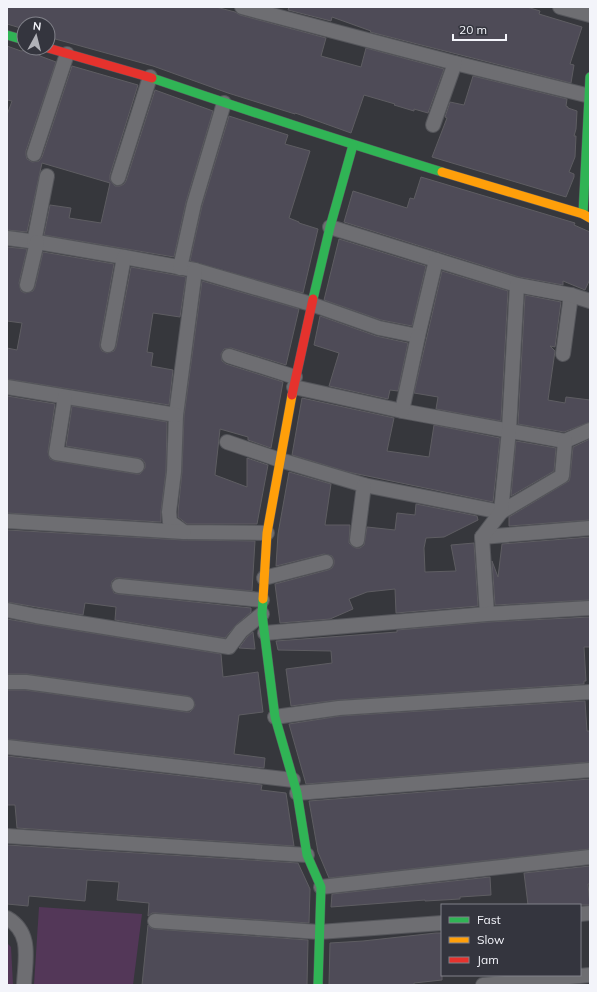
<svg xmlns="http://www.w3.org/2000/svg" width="597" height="992" font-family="Mulish,sans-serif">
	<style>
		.green { fill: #533758 }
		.building { fill: #4e4b57; stroke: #5e5d62 }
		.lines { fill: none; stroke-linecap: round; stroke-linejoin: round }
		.street-casing { stroke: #55565b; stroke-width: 16 }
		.fast-casing { stroke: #55565b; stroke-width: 10 }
		.slow-casing { stroke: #55565b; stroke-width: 10 }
		.jam-casing { stroke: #55565b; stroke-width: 10 }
		.street { stroke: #6e6e72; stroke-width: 14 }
		.fast { stroke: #30b455; stroke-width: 9 }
		.slow { stroke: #ff9f0a; stroke-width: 9 }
		.jam { stroke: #e5322d; stroke-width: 9 }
	</style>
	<rect width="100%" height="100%" fill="#36373c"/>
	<g class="green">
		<polygon points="39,907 142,914 133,985 34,985"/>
		<polygon points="7,943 11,947 13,985 7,985"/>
	</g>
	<g class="building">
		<polygon points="7,7 216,7 235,12 240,15 326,38 321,56 361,67 366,48 444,69 428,113 414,109 414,111 394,105 395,104 364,95 351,133 298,114 295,113 295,114 228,93 153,66 48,37 48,24 24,24 24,29 7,24"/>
		<polygon points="289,7 527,7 540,11 539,14 582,27 570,64 574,65 571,83 370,32 371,31 332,17 331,21 288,10"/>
		<polygon points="7,46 21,51 37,48 40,56 56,62 26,151 26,155 27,159 32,162 39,161 42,157 72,66 138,85 110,175 110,180 115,186 120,186 124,184 126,181 155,90 213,111 186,202 174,257 44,235 50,205 71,208 69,218 101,223 110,183 42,163 27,232 7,230 7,115 12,101 7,100"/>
		<polygon points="473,76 567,99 566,106 568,107 568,108 577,111 576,129 574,136 576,136 575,157 569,172 574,174 574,177 566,197 432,157 447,118 445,117 450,102 464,105"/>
		<polygon points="229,116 288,135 285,144 310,151 289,218 299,222 299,223 318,229 303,293 190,261 202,206"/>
		<polygon points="421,177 575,223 574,225 590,232 590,279 585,290 563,281 563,285 519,277 344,222 353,191 407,208 410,198 414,199"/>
		<polygon points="339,239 426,266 412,326 381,320 324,300"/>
		<polygon points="7,247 27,249 19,283 21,291 25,293 33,291 35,287 43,252 114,264 100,343 100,347 102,351 107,353 114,351 116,347 131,267 186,277 180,317 153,313 147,352 153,353 151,366 173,370 169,405 7,379 7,348 17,350 22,323 7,321"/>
		<polygon points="442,271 508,291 501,421 436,409 438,397 414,393"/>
		<polygon points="202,281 299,309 286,365 231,348 224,349 221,354 222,361 226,364 283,382 271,448 248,440 248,437 220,429 215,475 247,487 247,458 268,465 257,524 187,524 178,517 178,512 182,472 184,416"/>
		<polygon points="525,295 561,302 555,347 550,346 555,351 548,400 565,403 566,397 590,400 590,422 564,432 518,424"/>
		<polygon points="320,316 376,336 408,343 398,391 390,390 388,399 329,386 339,353 314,345"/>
		<polygon points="7,396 55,404 48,452 50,459 55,461 136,474 140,474 145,468 145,463 142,459 138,458 66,446 72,406 167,422 166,471 161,511 161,522 7,513"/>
		<polygon points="302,398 394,418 387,451 429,457 434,425 500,438 493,502 348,472 292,455"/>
		<polygon points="590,439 590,520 509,526 509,517 569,481 570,477 573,447"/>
		<polygon points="516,441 556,448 554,471 511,496"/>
		<polygon points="289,472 331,484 325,525 350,525 349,543 352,546 356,548 360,548 364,545 367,527 395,530 397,513 415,515 416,504 477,516 478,520 444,537 426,538 424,548 425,572 456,571 451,545 474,543 478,606 396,613 395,589 367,592 349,599 353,609 330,619 280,623 275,584 328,570 332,568 334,564 334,560 332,556 324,554 276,566 278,534"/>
		<polygon points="7,530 183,540 255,541 252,591 120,578 116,578 112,581 111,586 114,593 118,594 251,608 251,612 236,625 225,638 115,620 116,607 85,603 83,615 7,602"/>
		<polygon points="590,537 590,600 495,605 492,561 498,577 502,544"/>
		<polygon points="590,617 590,647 584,647 586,681 584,681 584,684 338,700 291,706 286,669 332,663 331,651 278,650 276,641 397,632 397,630 488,622"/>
		<polygon points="7,619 35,624 221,654 223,677 258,672 263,712 239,715 234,754 265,758 264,768 7,739 7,690 25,690 186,712 190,712 193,709 195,705 192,698 188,696 27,674 7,674"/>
		<polygon points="253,632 255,649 239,648 247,637"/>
		<polygon points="585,701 587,731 590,731 590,762 306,784 289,724 340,716"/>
		<polygon points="7,756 262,785 261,790 286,793 294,846 17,828 15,805 7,805"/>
		<polygon points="590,779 590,849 329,878 318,852 309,801"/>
		<polygon points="7,845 298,863 310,889 309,923 156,913 152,913 148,916 149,903 117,900 119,882 87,880 85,901 29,896 28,906 7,904"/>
		<polygon points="590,866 590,884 588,884 590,905 528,905 524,873"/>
		<polygon points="490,877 491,895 460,897 460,899 443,900 425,901 425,900 331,907 332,894"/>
		<polygon points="148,925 151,928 154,929 308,940 307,985 142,985"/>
		<polygon points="436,933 442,933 442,980 414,983 414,985 329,985 330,943 363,941"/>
	</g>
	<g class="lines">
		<g class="street-casing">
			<g id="street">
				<polyline points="242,7 455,63 590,96"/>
				<polyline points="560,7 590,15"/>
				<polyline points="433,125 455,63"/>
				<polyline points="34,154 67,54"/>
				<polyline points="118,178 150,77"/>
				<polyline points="330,227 436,260"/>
				<polyline points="7,238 37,242 124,257 195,270 311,304 379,328 418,336 436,260 517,285"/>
				<polyline points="34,242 47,176"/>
				<polyline points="180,268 194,204 224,103"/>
				<polyline points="195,270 176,415 174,472 169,512 170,522 184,532 267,533"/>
				<polyline points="27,285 37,242"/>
				<polyline points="108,345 124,257"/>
				<polyline points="563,354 571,295"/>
				<polyline points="229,356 295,377"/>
				<polyline points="7,387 176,415"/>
				<polyline points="294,387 402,411 565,441 590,430"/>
				<polyline points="65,397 56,453 137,466"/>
				<polyline points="402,411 418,336"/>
				<polyline points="227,442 280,460 364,485 501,512 562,476 565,441"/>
				<polyline points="7,521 184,532"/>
				<polyline points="482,537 590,528"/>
				<polyline points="357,540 364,485"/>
				<polyline points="264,578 326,562"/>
				<polyline points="119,586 262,600"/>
				<polyline points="7,610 36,616 229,647 241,631 262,614"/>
				<polyline points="487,614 482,537 501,512 509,430 517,285 571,295 590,301"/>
				<polyline points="265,633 487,614 590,608"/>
				<polyline points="7,682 26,682 187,704"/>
				<polyline points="275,717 339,708 590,692"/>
				<polyline points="7,747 293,780"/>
				<polyline points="297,793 590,770"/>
				<polyline points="7,836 307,855"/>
				<polyline points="321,887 590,857"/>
				<polyline points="580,914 590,913"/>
				<path d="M7 918C33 933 25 960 24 985"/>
				<polyline points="155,921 319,932 442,923"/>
				<polyline points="483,985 590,975"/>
			</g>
		</g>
		<g class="fast-casing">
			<g id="fast">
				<polyline points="7,35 24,40"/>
				<path d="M152 78C248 111 344 142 442 172"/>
				<polyline points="583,214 590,77"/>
				<polyline points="313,299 330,227 353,145"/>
				<polyline points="263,599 262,614 275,717 297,793 307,855 321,887 318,985"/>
			</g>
		</g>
		<g class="slow-casing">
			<g id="slow">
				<polyline points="442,172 583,214 590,218"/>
				<polyline points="263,599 267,533 292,395"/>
			</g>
		</g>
		<g class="jam-casing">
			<g id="jam">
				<polyline points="48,48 152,78"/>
				<polyline points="292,395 313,299"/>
			</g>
		</g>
		<use href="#street" class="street"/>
		<use href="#fast" class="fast"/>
		<use href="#slow" class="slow"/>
		<use href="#jam" class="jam"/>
	</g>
	<rect width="597" height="992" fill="none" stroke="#f3f4fa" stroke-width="16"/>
	<rect x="441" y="904" width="140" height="72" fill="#34353e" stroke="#808189"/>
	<rect x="449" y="917" width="20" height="6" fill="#30b455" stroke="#808189"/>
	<text x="477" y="924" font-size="12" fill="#f3f4fa">Fast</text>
	<rect x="449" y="937" width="20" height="6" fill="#ff9f0a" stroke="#808189"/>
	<text x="477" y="944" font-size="12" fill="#f3f4fa">Slow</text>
	<rect x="449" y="957" width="20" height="6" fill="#e5322d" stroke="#808189"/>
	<text x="477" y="964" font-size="12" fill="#f3f4fa">Jam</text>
	<g transform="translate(36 36) rotate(7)"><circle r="19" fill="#34353e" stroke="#808189"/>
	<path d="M0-3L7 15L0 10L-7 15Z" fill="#b1b2b8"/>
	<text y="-6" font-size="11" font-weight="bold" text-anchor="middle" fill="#f3f4fa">N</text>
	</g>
	<path d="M453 34v6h53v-6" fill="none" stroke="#f3f4fa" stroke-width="2"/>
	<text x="459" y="34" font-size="12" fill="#f3f4fa" stroke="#34353e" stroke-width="3" paint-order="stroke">20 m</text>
</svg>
